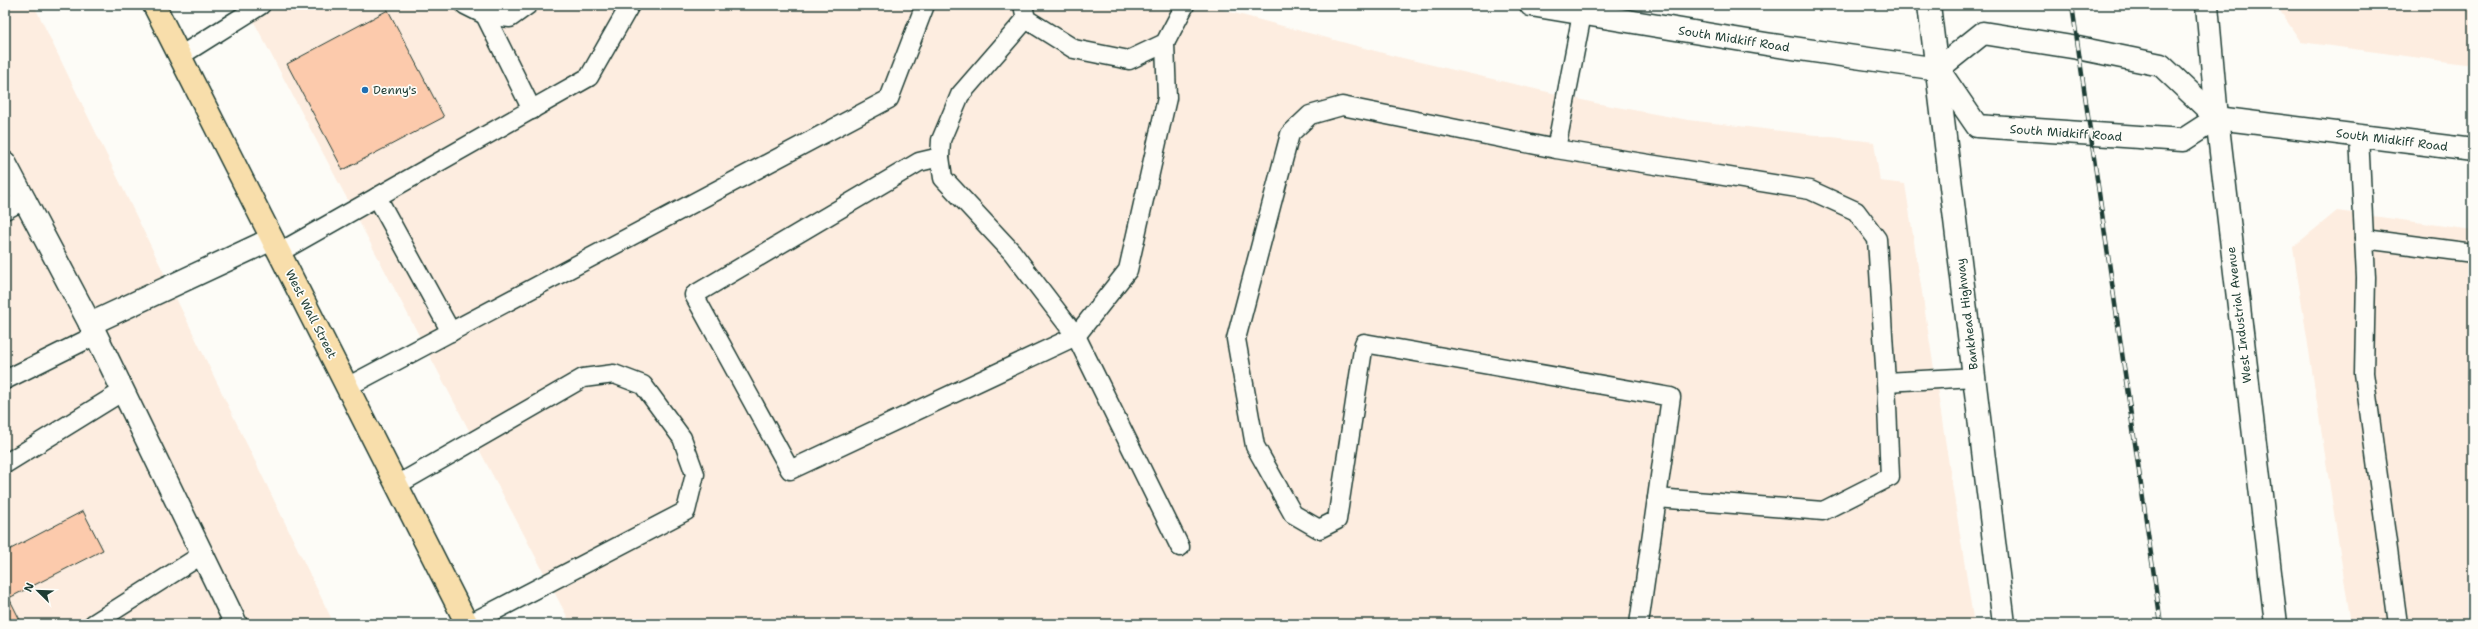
<svg xmlns="http://www.w3.org/2000/svg" width="2478" height="629" font-family="'Shantell Sans',sans-serif">
	<style>
		.built { fill: #fdede0 }
		.building { fill: #fccaac; stroke: #1f3d34 }
		.lines { fill: none; stroke-linecap: round; stroke-linejoin: round }
		.lane-casing { stroke: #1f3d34; stroke-width: 21 }
		.secondary-casing { stroke: #1f3d34; stroke-width: 25 }
		.primary-casing { stroke: #1f3d34; stroke-width: 25 }
		.lane { stroke: #fdfcf7; stroke-width: 18 }
		.secondary { stroke: #fdfcf7; stroke-width: 22 }
		.primary { stroke: #f8deab; stroke-width: 22 }
		.rail-casing { stroke: #1f3d34; stroke-width: 4.5 }
		.rail { stroke: #fdfcf7; stroke-width: 3; stroke-dasharray: 9; stroke-linecap: butt }
		.poi-dot { fill: #1f6fb2; stroke: #fdfcf7; stroke-width: 1.5 }
		.labels { text-anchor: middle; dominant-baseline: central; stroke-width: 3.5; stroke-linejoin: round; paint-order: stroke }
		.street-label { font-size: 12px; fill: #1f3d34; stroke: #fdfcf7 }
		.poi-label { font-size: 12px; fill: #1f3d34; stroke: #fdfcf7; text-anchor: start }
	</style>
	<rect width="100%" height="100%" fill="#fdfcf7"/>
	<filter id="ink" filterUnits="userSpaceOnUse"><feTurbulence type="fractalNoise" baseFrequency=".025" numOctaves="2"/><feDisplacementMap in="SourceGraphic" scale="8" xChannelSelector="R" yChannelSelector="G"/><feConvolveMatrix kernelMatrix="1 2 1 2 8 2 1 2 1" color-interpolation-filters="sRGB"/></filter>
	<g filter="url(#ink)">
		<g class="built">
			<polygon points="5,5 34,5 334,624 5,624"/>
			<polygon points="245,5 1204,5 1394,56 1595,103 1688,120 1874,142 1880,181 1905,184 1974,624 571,624"/>
			<polygon points="2276,5 2473,5 2473,65 2301,42"/>
			<polygon points="2337,211 2473,230 2473,624 2351,624 2293,247"/>
		</g>
		<g class="building">
			<polygon points="388,10 444,117 343,170 287,64"/>
			<polygon points="83,511 103,550 5,600 5,552"/>
			<polygon points="9,598 22,624 5,624 5,600"/>
		</g>
		<g class="lines">
			<g class="lane-casing">
				<g id="lane">
					<polyline points="465,5 485,15 510,18 528,5"/>
					<polyline points="1023,5 1026,19 1074,49 1129,60 1165,43 1185,5"/>
					<polyline points="485,15 532,110"/>
					<polyline points="1026,19 960,95 941,140 940,157 943,178 1012,252 1076,336 1128,270 1167,98 1165,43"/>
					<polyline points="180,56 261,5"/>
					<polyline points="2359,136 2366,278 2364,373 2398,624"/>
					<polyline points="1556,149 1810,190 1856,211 1877,239 1886,382 1890,477 1823,511 1657,498 1671,397 1364,343 1337,520 1319,529 1293,514 1255,446 1236,339 1290,134 1310,115 1342,106 1556,149 1582,14"/>
					<polyline points="940,157 919,162 694,295 790,470 1076,336 1180,547"/>
					<polyline points="377,197 451,332"/>
					<polyline points="5,210 26,199"/>
					<polyline points="2364,239 2473,253"/>
					<polyline points="280,252 589,77 630,5"/>
					<polyline points="5,380 96,335"/>
					<polyline points="1886,382 1975,377"/>
					<polyline points="347,387 889,99 925,5"/>
					<polyline points="5,464 123,391"/>
					<polyline points="397,485 583,378 614,374 643,385 682,438 695,474 686,511 469,624"/>
					<polyline points="93,624 203,554"/>
					<polyline points="1639,624 1657,498"/>
				</g>
			</g>
			<g class="secondary-casing">
				<g id="secondary">
					<polyline points="1531,5 1766,44 1938,69 1983,33 2078,48 2161,65 2217,118 2473,150"/>
					<polyline points="1929,5 2004,624"/>
					<polyline points="2207,5 2217,118 2276,624"/>
					<polyline points="1940,72 1977,126 2183,140 2217,118"/>
					<polyline points="5,163 96,335 236,624"/>
					<polyline points="90,324 272,239"/>
				</g>
			</g>
			<g class="primary-casing">
				<polyline id="primary" points="154,5 467,624"/>
			</g>
			<use href="#lane" class="lane"/>
			<use href="#secondary" class="secondary"/>
			<use href="#primary" class="primary"/>
			<g class="rail-casing">
				<polyline id="rail" points="2072,5 2161,624"/>
			</g>
			<use href="#rail" class="rail"/>
		</g>
	</g>
	<circle class="poi-dot" cx="365" cy="90" r="4"/>
	<g class="labels">
		<g class="street-label">
			<text transform="translate(1734 39) rotate(9)">South Midkiff Road</text>
			<text transform="translate(2066 133) rotate(4)">South Midkiff Road</text>
			<text transform="translate(2392 140) rotate(7)">South Midkiff Road</text>
			<text transform="translate(311 314) rotate(63)">West Wall Street</text>
			<text transform="translate(1967 314) rotate(-97)">Bankhead Highway</text>
			<text transform="translate(2239 315) rotate(-97)">West Industrial Avenue</text>
		</g>
		<g class="poi-label">
			<text x="373" y="90">Denny's</text>
		</g>
	</g>
	<rect width="2478" height="629" fill="none" stroke="#fdfcf7" stroke-width="20"/>
	<rect x="10" y="10" width="2458" height="609" fill="none" stroke="#1f3d34" stroke-width="1.5" filter="url(#ink)"/>
	<g transform="translate(38 591) rotate(293)" stroke="#fdfcf7" stroke-width="3" paint-order="stroke">
	<path d="M0-3L7 15L0 10L-7 15Z" fill="#1f3d34"/>
	<text y="-6" font-size="11" font-weight="bold" text-anchor="middle" fill="#1f3d34">N</text>
	</g>
</svg>
